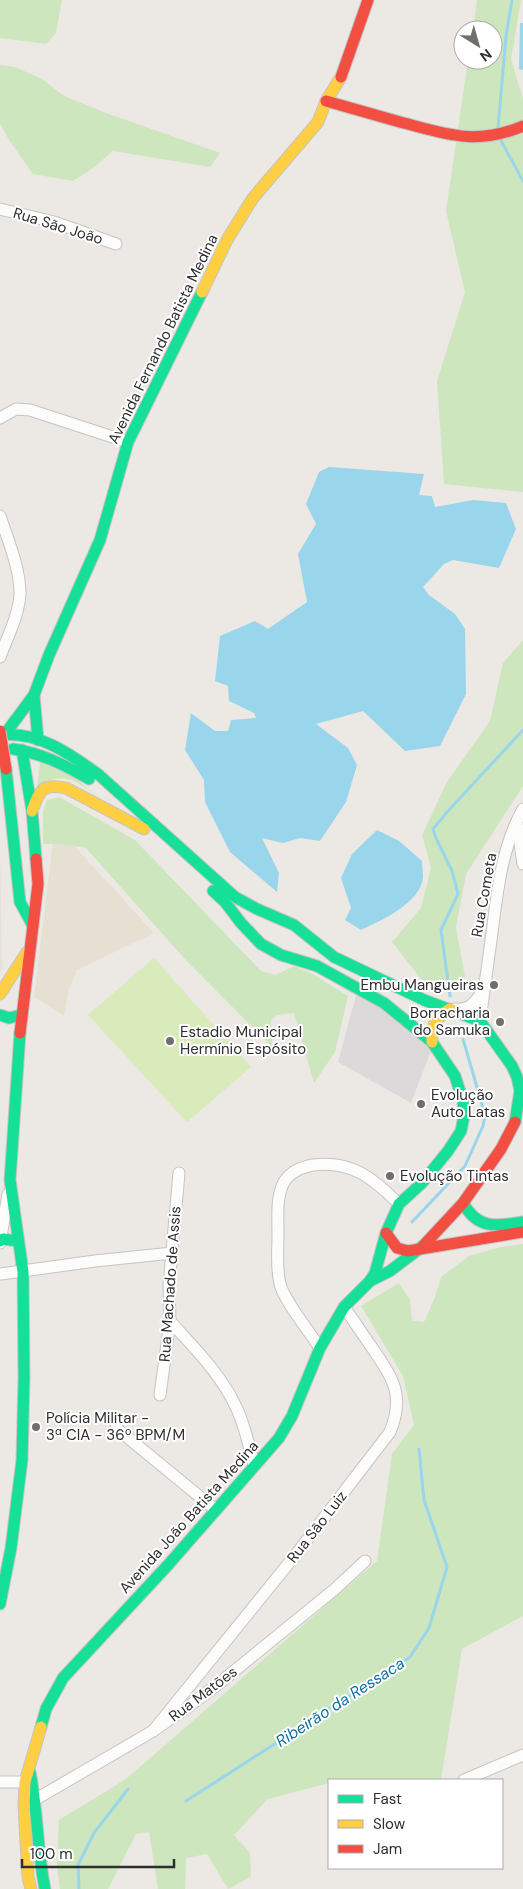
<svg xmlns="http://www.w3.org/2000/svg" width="523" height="1889" font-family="'DM Sans',sans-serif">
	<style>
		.industrial { fill: #dcd9db }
		.education { fill: #e6e0d3 }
		.green { fill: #cee6be }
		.pitch { fill: #d9eabb }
		.water { fill: #99d6ec }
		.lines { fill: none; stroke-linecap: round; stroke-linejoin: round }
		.stream { stroke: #99d6ec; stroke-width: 3 }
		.street-casing { stroke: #c5c4c5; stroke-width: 13 }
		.fast-casing { stroke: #c5c4c5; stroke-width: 13 }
		.slow-casing { stroke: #c5c4c5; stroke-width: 13 }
		.jam-casing { stroke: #c5c4c5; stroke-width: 13 }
		.street { stroke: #fcfcfb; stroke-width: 11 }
		.fast { stroke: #16e098; stroke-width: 11 }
		.slow { stroke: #ffcf43; stroke-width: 11 }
		.jam { stroke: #f24e42; stroke-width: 11 }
		.jam-bridge-casing { stroke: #c5c4c5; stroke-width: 13; stroke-linecap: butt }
		.jam-bridge { stroke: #f24e42; stroke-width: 11 }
		.poi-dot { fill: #706f6e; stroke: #fff; stroke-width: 2 }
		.labels { text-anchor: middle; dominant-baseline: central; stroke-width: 4; stroke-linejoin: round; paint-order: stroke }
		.street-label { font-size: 15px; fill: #2e2e2e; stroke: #fff }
		.poi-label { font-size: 15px; fill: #2e2e2e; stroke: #fff; text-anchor: start }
		.water-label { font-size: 16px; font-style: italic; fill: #0d6fa3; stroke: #fff }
	</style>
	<rect width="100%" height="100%" fill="#ece8e4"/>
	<polygon class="industrial" points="357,992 394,1012 431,1051 411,1103 338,1062"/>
	<g class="education">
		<polygon points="55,825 154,933 77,970 69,989 64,1016 34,997"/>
		<polygon points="0,853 2,969 0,972"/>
	</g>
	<g class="green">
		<polygon points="0,0 62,0 56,33 46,44 0,38"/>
		<polygon points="477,0 521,0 511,59 523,99 523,492 444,484 437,381 465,292 446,211 468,60 493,60 493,30 473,30"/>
		<polygon points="0,65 15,67 42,79 64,96 106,113 220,153 210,167 113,151 93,168 73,181 33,174 9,140 0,123"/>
		<polygon points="523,640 523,786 466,874 456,927 465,977 445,990 422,980 392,942 421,908 431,868 422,835 447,782 490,721 503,663"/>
		<path d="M40 762 76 778 99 799C78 781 63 769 37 788Z"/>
		<polygon points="59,797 135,840 261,971 276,975 294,966 311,973 348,996 335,1052 314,1083 294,1013 277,1015 271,1020 272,1047 183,957 86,848 62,844 43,844 43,811 47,800"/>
		<polygon points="522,1244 523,1244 523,1616 462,1649 441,1780 329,1780 329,1783 268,1799 234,1835 250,1853 251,1877 228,1889 207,1854 186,1858 185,1889 158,1889 149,1832 136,1834 108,1889 60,1889 57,1867 59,1820 126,1779 377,1561 392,1454 414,1425 403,1376 361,1306 399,1283 410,1300 412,1321 424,1322 435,1297 441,1277 469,1256 501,1247"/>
	</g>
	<polygon class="pitch" points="154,958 251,1067 187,1122 88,1015"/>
	<g class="water">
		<polygon points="520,23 523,23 523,70 519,69"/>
		<polygon points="329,467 424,474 419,495 432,496 435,507 473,500 506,503 516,529 499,568 453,560 444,564 423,587 429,595 455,614 465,629 466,694 440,746 405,751 363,711 316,724 348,748 357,765 346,802 320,841 300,838 283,843 262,838 279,873 277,892 230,852 205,802 204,780 185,750 191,713 215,731 228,731 231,720 256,718 254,713 229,701 228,686 215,681 220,636 255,621 268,629 307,602 298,554 316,524 306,504 319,472"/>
		<path d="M377 830 399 841 422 861C422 866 423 872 423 877 421 903 382 920 361 930L345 920 351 908 341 878 352 854Z"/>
	</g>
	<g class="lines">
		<g class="stream">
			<polyline points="498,128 506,36 512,0"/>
			<polyline points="500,139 523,181"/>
			<polyline points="450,996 441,930 458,894 452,871 436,838 433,829 448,811 523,730"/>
			<polyline points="412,1222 465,1166 483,1126 485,1115 463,1039"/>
			<polyline points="186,1801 410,1657 429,1628 447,1567 424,1500 419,1449"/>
			<polyline points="79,1889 78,1865 94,1833 128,1789"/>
		</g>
		<g class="street-casing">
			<g id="street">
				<polyline points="0,209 54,222 116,244"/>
				<polyline points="0,418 16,409 30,410 128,442"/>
				<path d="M0 516C8 540 20 568 20 594 19 615 7 638 0 657"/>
				<polyline points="517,823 523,864"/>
				<path d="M455 1009C471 1010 474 1003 483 991"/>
				<path d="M480 1021C484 989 489 957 493 925 498 885 503 845 523 809"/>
				<polyline points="0,1243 8,1194"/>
				<polyline points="1,1274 95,1261 172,1253"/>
				<path d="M170 1321C194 1348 221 1374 236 1407 245 1425 249 1446 254 1466"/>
				<path d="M320 1348C309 1331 285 1302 280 1284 276 1268 278 1250 278 1234 278 1218 276 1196 284 1182 290 1172 302 1167 313 1165 351 1160 373 1178 399 1204"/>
				<polyline points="160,1395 170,1321 169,1285 179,1173"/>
				<polyline points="116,1428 216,1510"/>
				<path d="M153 1731 297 1553 390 1432C405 1395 393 1379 373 1349 363 1335 354 1321 344 1307"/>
				<polyline points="464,1780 523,1755"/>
				<polyline points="0,1782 31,1782"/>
				<polyline points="31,1802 153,1731 185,1709 217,1685 335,1589 365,1561"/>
			</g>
		</g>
		<g class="fast-casing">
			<g id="fast">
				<polyline points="34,695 38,740"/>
				<polyline points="5,734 34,695 49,655 100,540 128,442 202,292"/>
				<path d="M0 735C38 731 69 753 99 775L235 897 257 909 294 925 334 957 424 1000 480 1021 512 1066 517 1077 520 1091 515 1122"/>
				<path d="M13 749C41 753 65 765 89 779"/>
				<polyline points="22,750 32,811 36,859"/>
				<polyline points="6,769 20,902 32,924"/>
				<polyline points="213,891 225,902 241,923 261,944 281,955 317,966 384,1003 432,1042 455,1076 463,1101 464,1116 461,1131 448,1151 422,1183 399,1204 386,1233 375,1273 370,1281"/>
				<polyline points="0,1015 9,1018 21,1015"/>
				<path d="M463 1203C478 1230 496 1226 523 1222"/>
				<polyline points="0,1241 3,1239 18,1241"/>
				<polyline points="0,1604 11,1548 22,1460 24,1377 23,1272 10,1180 20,1033"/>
				<polyline points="41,1727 46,1709 63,1678 168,1565 279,1438 292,1416 320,1348 344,1307 370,1281 390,1271 423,1246"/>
				<path d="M30 1772C38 1811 37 1850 45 1889"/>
			</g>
		</g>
		<g class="slow-casing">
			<g id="slow">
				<polyline points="202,292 227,240 253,198 318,122 326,101 341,77"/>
				<path d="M32 811C40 790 42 783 66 788L144 829"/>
				<polyline points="0,994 27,952"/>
				<path d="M432 1042C431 1025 436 1018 450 1009"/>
				<polyline points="31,1889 28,1877 24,1806 25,1782 41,1727"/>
			</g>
		</g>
		<g class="jam-casing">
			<g id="jam">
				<polyline points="341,77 368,0"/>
				<path d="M326 101C351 108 375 115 400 122 446 134 476 146 523 126"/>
				<polyline points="20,1033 38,884 36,859"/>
				<polyline points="386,1233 397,1248 408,1251 523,1232"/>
				<polyline points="423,1246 463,1203 501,1149 515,1122"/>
			</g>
		</g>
		<use href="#street" class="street"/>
		<use href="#fast" class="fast"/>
		<use href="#slow" class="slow"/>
		<use href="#jam" class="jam"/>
		<g class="jam-bridge-casing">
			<polyline id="jam-bridge" points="0,731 6,769"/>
		</g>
		<use href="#jam-bridge" class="jam-bridge"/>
	</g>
	<g class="poi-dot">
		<circle cx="494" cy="985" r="5"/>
		<circle cx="500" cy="1022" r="5"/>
		<circle cx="170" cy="1041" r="5"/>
		<circle cx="421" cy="1104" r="5"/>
		<circle cx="390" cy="1176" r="5"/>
		<circle cx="36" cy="1427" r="5"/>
	</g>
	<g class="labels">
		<g class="street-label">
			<text transform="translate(58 226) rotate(17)">Rua São João</text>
			<text transform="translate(163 339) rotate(-64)">Avenida Fernando Batista Medina</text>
			<text transform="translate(484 895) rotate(-80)">Rua Cometa</text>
			<text transform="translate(170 1284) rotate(-86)">Rua Machado de Assis</text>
			<text transform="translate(189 1517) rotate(-48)">Avenida João Batista Medina</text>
			<text transform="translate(317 1527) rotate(-52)">Rua São Luiz</text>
			<text transform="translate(203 1694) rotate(-37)">Rua Matões</text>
		</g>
		<g class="poi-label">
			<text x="484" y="985" text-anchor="end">Embu Mangueiras</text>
			<text x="490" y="1013" text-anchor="end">Borracharia<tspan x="490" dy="17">do Samuka</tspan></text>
			<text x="180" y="1032">Estadio Municipal<tspan x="180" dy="17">Hermínio Espósito</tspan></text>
			<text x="431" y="1095">Evolução<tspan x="431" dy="17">Auto Latas</tspan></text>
			<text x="400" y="1176">Evolução Tintas</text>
			<text x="46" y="1418">Polícia Militar -<tspan x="46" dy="17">3ª CIA - 36º BPM/M</tspan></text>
		</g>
		<g class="water-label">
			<text transform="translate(340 1702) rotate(-33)">Ribeirão da Ressaca</text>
		</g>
	</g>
	<rect x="328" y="1779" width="175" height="90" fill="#ffffff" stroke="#ababab"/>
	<rect x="338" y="1795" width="25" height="8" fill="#16e098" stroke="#ababab"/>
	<text x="373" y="1804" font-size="15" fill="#2e2e2e">Fast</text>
	<rect x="338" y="1820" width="25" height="8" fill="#ffcf43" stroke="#ababab"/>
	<text x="373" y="1829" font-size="15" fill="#2e2e2e">Slow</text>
	<rect x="338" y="1845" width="25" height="8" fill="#f24e42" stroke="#ababab"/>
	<text x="373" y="1854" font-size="15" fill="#2e2e2e">Jam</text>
	<g transform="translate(478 45) rotate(143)"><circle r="24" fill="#ffffff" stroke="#ababab"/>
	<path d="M0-4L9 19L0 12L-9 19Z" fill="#706f6e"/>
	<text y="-8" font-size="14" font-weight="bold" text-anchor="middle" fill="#2e2e2e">N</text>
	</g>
	<path d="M22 1859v8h152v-8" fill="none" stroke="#2e2e2e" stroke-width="2.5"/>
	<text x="30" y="1859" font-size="15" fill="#2e2e2e" stroke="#ffffff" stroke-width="4" paint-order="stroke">100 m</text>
</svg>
